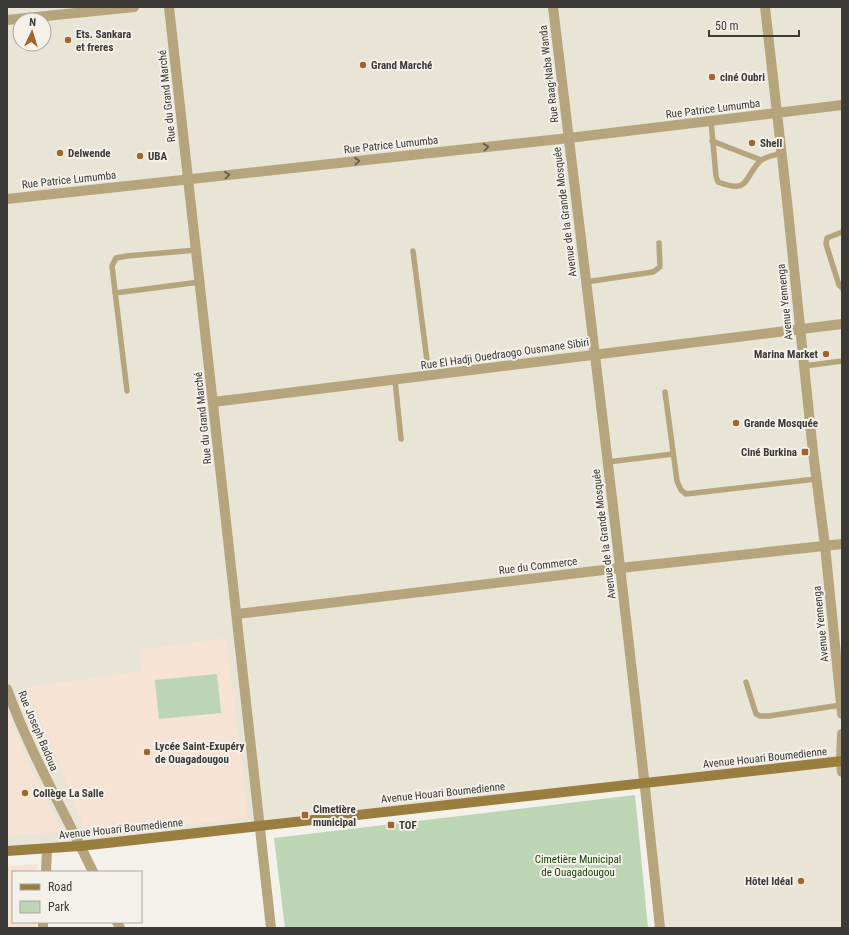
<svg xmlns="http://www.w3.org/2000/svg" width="849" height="935" font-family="'Roboto Condensed',sans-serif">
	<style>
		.built { fill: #e8e4d6; fill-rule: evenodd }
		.education { fill: #f7e3d3 }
		.green { fill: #bcd5b4 }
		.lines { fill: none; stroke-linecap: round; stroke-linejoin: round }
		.service { stroke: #b6a47d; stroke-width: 5.5 }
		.minor { stroke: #b6a47d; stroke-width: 10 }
		.secondary { stroke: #997e40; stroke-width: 10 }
		.oneway { stroke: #605a4c }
		.poi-dot { fill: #a3642c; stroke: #f3f1ea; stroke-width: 1.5 }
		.labels { text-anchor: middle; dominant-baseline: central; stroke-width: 4; stroke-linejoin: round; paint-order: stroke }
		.poi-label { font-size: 11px; font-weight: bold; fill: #3b3a37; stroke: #f3f1ea; text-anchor: start }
		.street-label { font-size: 11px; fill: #3b3a37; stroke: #f3f1ea }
		.park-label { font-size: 11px; fill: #1b4509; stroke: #f3f1ea }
	</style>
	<rect width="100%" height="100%" fill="#f3f1ea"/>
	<path class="built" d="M7 7H842V928H660L645 783 7 851ZM20 20H44V44H20Z"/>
	<g class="education">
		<polygon points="226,638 248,818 87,834 27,687 142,671 139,650"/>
		<polygon points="7,709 25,756 61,830 52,833 7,835"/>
		<polygon points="38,864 37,872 13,872 13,922 36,922 36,928 7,928 7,866"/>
	</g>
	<g class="green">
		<polygon points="217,674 221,713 159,719 155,680"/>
		<polygon points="635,795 648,928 285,928 274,838"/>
	</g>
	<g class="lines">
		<g class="service">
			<path d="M711 121 716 176 718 182C750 194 743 179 760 161 764 157 775 155 781 153"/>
			<polyline points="712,141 761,160"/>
			<polyline points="842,232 827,238 826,244 839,285 842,288"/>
			<polyline points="413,251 429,376"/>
			<polyline points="586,282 653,272 660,267 659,243"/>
			<polyline points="115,293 200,282"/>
			<polyline points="804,366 842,361"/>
			<polyline points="395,380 401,439"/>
			<polyline points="127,391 112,266 116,258 127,256 197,250"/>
			<polyline points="665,392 677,481 681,490 686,494 816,479"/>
			<polyline points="608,462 673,454"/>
			<polyline points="746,682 756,714 760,716 769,716 841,705"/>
		</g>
		<g class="minor">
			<polyline points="169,7 271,928"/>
			<path d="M553 7C590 314 628 621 660 928"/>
			<polyline points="765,7 787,201 813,452 825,546 842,714"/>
			<polyline points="7,20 134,7"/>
			<polyline points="7,199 569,138 842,105"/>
			<polyline points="213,402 842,324"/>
			<polyline points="237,614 620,568 842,544"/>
			<path d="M7 689C30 753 64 811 93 872"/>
			<polyline points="842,734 841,761 842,772"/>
			<polyline points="46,872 47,849"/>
			<polyline points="117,922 120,928"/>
			<polyline points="43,928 43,922"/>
		</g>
		<polyline class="secondary" points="7,851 80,846 842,761"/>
	</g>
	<defs><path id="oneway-chevron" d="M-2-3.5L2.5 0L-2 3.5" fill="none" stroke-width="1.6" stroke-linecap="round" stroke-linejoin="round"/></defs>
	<g class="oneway">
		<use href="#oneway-chevron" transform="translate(486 147) rotate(-6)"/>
		<use href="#oneway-chevron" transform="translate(357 161) rotate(-6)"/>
		<use href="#oneway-chevron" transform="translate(227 175) rotate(-6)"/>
	</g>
	<g class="poi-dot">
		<circle cx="68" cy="40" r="4"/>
		<circle cx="363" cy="65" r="4"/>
		<circle cx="712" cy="77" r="4"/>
		<circle cx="752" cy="143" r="4"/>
		<circle cx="60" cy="153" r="4"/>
		<circle cx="140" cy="156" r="4"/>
		<circle cx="826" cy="354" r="4"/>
		<circle cx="736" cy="423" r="4"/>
		<rect x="801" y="448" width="8" height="8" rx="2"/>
		<circle cx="147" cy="752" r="4"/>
		<circle cx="25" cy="793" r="4"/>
		<rect x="301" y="811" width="8" height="8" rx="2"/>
		<rect x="387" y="821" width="8" height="8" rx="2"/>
		<circle cx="801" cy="881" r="4"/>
	</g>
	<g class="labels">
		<g class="poi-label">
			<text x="76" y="34">Ets. Sankara<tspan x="76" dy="13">et freres</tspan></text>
			<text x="371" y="65">Grand Marché</text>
			<text x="720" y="77">ciné Oubri</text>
			<text x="760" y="143">Shell</text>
			<text x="68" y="153">Delwende</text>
			<text x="148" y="156">UBA</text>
			<text x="818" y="354" text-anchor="end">Marina Market</text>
			<text x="744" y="423">Grande Mosquée</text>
			<text x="797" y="452" text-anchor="end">Ciné Burkina</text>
			<text x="155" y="746">Lycée Saint-Exupéry<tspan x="155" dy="13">de Ouagadougou</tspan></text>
			<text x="33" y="793">Collège La Salle</text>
			<text x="313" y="809">Cimetière<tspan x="313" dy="13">municipal</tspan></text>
			<text x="399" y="825">TOF</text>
			<text x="793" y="881" text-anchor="end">Hôtel Idéal</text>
		</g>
		<g class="street-label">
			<text transform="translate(549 74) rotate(-97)">Rue Raag-Naba Wanda</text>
			<text transform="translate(167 96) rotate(-96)">Rue du Grand Marché</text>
			<text transform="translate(713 109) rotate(-7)">Rue Patrice Lumumba</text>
			<text transform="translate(391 145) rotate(-6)">Rue Patrice Lumumba</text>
			<text transform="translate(69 180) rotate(-6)">Rue Patrice Lumumba</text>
			<text transform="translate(565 212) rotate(-97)">Avenue de la Grande Mosquée</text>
			<text transform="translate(785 302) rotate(-96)">Avenue Yennenga</text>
			<text transform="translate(505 354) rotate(-8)">Rue El Hadji Ouedraogo Ousmane Sibiri</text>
			<text transform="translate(203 418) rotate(-96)">Rue du Grand Marché</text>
			<text transform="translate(604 534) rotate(-97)">Avenue de la Grande Mosquée</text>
			<text transform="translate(538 566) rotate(-7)">Rue du Commerce</text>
			<text transform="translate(821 624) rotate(-96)">Avenue Yennenga</text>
			<text transform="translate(38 731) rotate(67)">Rue Joseph Badoua</text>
			<text transform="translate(765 758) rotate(-6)">Avenue Houari Boumedienne</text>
			<text transform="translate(443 793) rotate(-6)">Avenue Houari Boumedienne</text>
			<text transform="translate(121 829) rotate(-6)">Avenue Houari Boumedienne</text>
		</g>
		<g class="park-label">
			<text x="578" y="859">Cimetière Municipal<tspan x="578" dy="13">de Ouagadougou</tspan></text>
		</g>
	</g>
	<rect width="849" height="935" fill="none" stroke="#3b3a37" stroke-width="16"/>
	<rect x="12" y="871" width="130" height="52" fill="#f3f1ea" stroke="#a9a8a2"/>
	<rect x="20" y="884" width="20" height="6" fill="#997e40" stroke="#a9a8a2"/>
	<text x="48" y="891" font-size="12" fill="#3b3a37">Road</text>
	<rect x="20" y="901" width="20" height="12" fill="#bcd5b4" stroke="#a9a8a2"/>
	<text x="48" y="911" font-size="12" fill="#3b3a37">Park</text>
	<g transform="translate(32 32) rotate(4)"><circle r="19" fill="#f3f1ea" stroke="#a9a8a2"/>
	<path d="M0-3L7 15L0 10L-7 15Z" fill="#a3642c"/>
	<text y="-6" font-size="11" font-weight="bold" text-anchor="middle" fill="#3b3a37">N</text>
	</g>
	<path d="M709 30v6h90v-6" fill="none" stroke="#3b3a37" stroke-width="2"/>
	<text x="715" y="30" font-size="12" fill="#3b3a37" stroke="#f3f1ea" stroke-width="3" paint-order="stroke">50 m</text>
</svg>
